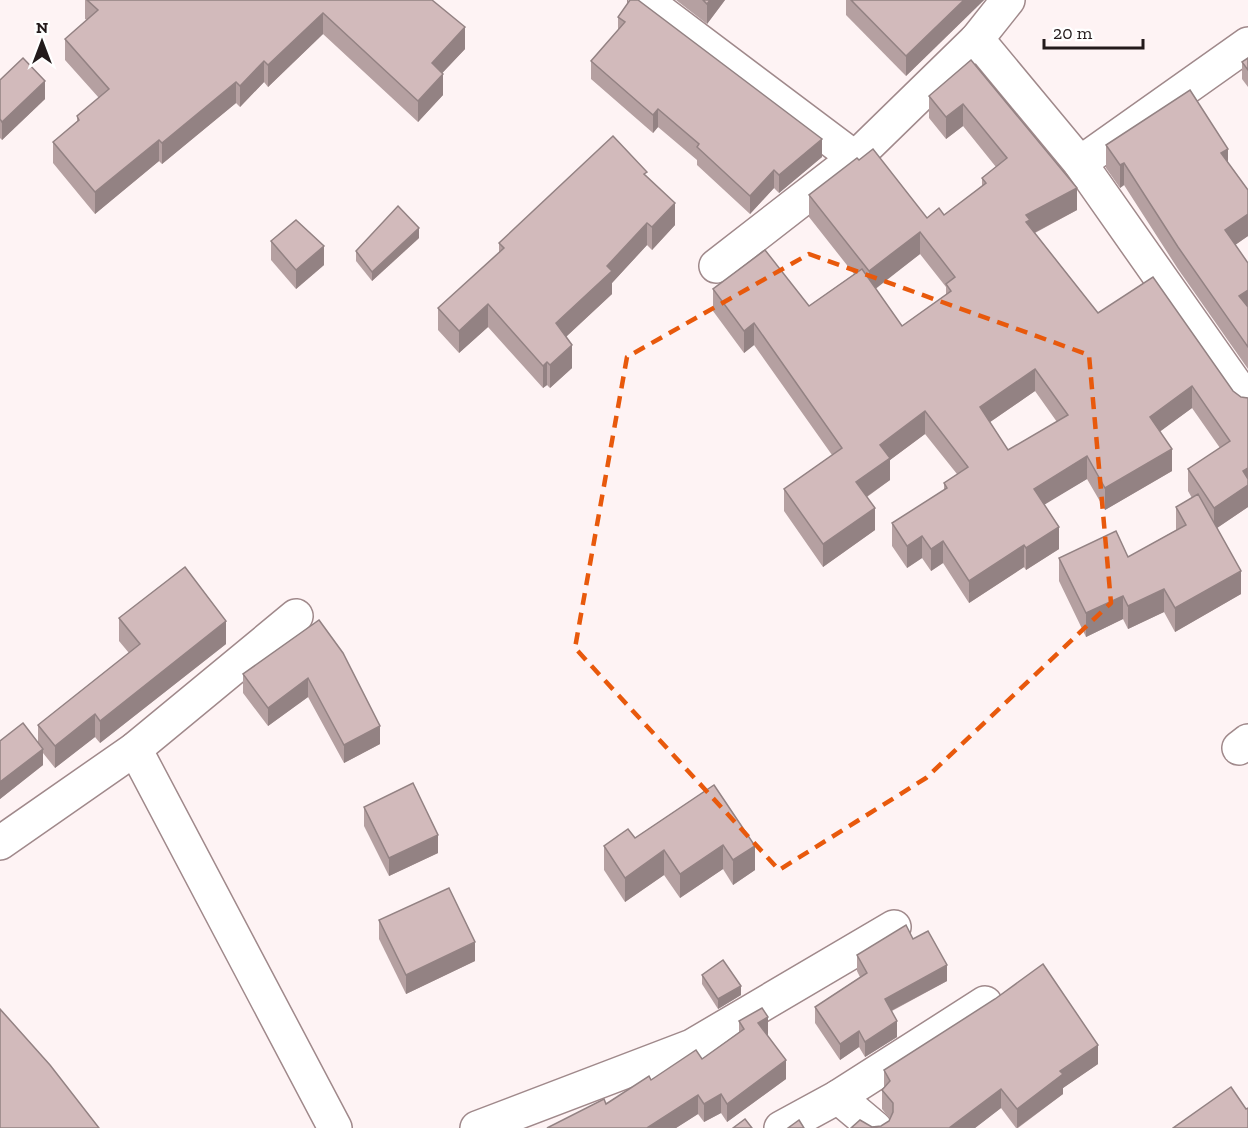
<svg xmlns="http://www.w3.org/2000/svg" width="1248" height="1128" font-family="'Zilla Slab',serif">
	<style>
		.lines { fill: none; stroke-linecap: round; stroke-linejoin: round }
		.minor-casing { stroke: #a0898b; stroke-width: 36 }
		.minor { stroke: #fff; stroke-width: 33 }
		.wall { fill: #b5a0a1; fill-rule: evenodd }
		.shaded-wall { fill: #938283 }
		.building { fill: #d2babb; stroke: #938283; stroke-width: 1.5; fill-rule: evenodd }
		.marked { fill: none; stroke: #e8590c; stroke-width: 4.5; stroke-dasharray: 12 8; stroke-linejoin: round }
	</style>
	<rect width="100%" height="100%" fill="#fef3f4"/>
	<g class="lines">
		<g class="minor-casing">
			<g id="minor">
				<polyline points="645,0 855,158"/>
				<polyline points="977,39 1080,163 1248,402"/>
				<polyline points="1080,163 1248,44"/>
				<polyline points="716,266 855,158 977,39 1008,0"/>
				<polyline points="1239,748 1248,741"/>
				<polyline points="135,749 335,1128"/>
				<polyline points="0,843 135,749 296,616"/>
				<polyline points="838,1097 875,1128"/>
				<polyline points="477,1128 692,1046 894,927"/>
				<polyline points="781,1128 838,1097 985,1003"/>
			</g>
		</g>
		<use href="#minor" class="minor"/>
	</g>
	<g class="wall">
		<polygon points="85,0 432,0 465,49 442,73 443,95 418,122 323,34 268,87 264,82 240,107 236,103 162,164 159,161 95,214 53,163 53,142 77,122 77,116 99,98 65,60 65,39 87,20 85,19"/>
		<polygon points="676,0 725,0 707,24"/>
		<polygon points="846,0 984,0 906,76 846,15"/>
		<polygon points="618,17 822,157 779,193 774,188 750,214 697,165 697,160 658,127 653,133 591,79 591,61 618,31"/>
		<polygon points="1248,58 1248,87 1242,79 1242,62"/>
		<path d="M971 60 1077 210 1035 233 1098 313 1233 391 1241 397 1248 398V507L1217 528 1241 594 1175 632 1164 612 1128 629 1123 619 1086 637 1059 581V558L1128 557 1176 530V507L1192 498 1188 491V469L1220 448 1192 408 1160 431 1172 471 1105 510 1087 479 1044 504 1059 549 1026 570 1024 567 969 603 943 563 931 571 922 558 907 568 892 546V523L944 490V483L957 474 925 434 890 460V480L867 497 875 530 823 567 784 511V489L832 455 754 345 744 353 713 311V289L809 306 854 274 809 217V195L927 218 944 215 982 186V178L996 167 963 126 946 139 929 118V96ZM920 254 946 287V295L902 326 875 288ZM1035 391 1057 422 1008 450 990 422Z"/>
		<polygon points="0,80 45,99 2,140 0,138"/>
		<polygon points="1106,145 1228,163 1248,190 1248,236 1235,245 1248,263 1248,369 1178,269 1124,185 1120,188 1106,168"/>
		<polygon points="647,177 675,225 652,250 647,245 612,283 612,294 566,337 572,368 550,388 547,385 543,388 488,327 459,353 438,330 438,308 499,253 499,243"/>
		<polygon points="419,238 372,281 356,261 356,251"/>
		<polygon points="271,241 324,265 296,289 271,260"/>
		<polygon points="119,618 226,644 100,743 95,737 55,768 43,753 43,765 0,799 0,741 38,743 38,725 129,653 119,641"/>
		<polygon points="319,620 380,744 344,763 308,697 268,726 243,693 243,674"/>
		<polygon points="714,785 755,870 733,885 723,869 680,898 664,875 625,902 604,870 604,846 635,838"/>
		<polygon points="364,807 438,853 389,876 364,826"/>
		<polygon points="379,920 475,961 406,994 379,939"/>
		<polygon points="857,955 947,981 892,1011 897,1037 865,1057 859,1047 840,1060 815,1023 815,1007 860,977 857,971"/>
		<polygon points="702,975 741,995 718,1009 702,984"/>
		<polygon points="739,1021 768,1036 786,1079 727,1122 721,1113 704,1122 698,1114 676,1128 547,1128 606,1104 651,1080 702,1059 739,1032"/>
		<polygon points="1098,1064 1063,1088 1063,1094 1018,1128 1016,1128 1001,1108 975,1128 851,1128 881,1126 889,1121 890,1119 882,1109 882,1090 884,1088 884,1070"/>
	</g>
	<g class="shaded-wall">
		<polygon points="710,0 725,0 707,24 707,4"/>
		<polygon points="964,0 984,0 906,76 906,56"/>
		<polygon points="323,13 323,34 268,87 268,65"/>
		<polygon points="465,27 465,49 432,84 432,63"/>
		<polygon points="264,61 264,82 240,107 240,86"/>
		<polygon points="443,74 443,95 418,122 418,101"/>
		<polygon points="45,81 45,99 2,140 2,122"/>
		<polygon points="236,82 236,103 162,164 162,143"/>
		<polygon points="963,104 963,126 946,139 946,117"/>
		<polygon points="658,109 658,127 653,133 653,115"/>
		<polygon points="822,139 822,157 779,193 779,175"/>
		<polygon points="159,140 159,161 95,214 95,192"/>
		<polygon points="1228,149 1228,171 1221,153"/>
		<polygon points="1124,163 1124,185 1120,188 1120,165"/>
		<polygon points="774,170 774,188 750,214 750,196"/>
		<polygon points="1077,188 1077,210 1030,235 1026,244 1026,215"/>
		<polygon points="675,203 675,225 652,250 652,227"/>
		<polygon points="1248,214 1248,236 1225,252 1225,230"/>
		<polygon points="647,223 647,245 612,283 612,294 556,346 556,323 607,266"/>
		<polygon points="419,228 419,238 372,281 372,272"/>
		<polygon points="920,232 920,254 869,294 869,271"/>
		<polygon points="324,246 324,265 296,289 296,270"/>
		<polygon points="1248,290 1248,312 1239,296"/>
		<polygon points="488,304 488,327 459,353 459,331"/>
		<polygon points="754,323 754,345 744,353 744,331"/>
		<polygon points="572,345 572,368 550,388 550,365"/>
		<polygon points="547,362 547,385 543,388 543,366"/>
		<polygon points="1035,369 1035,391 980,429 980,407"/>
		<polygon points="1192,386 1192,408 1150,439 1150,417"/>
		<polygon points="925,411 925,434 890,460 890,480 856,504 856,482 880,445"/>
		<polygon points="1172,449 1172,471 1105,510 1105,488"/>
		<polygon points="1087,456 1087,479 1034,511 1034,489"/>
		<polygon points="1248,468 1248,507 1214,530 1214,508 1243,471"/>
		<polygon points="875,508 875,530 823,567 823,544"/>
		<polygon points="1059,527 1059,549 1026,570 1026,548"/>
		<polygon points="922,536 922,558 907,568 907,546"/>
		<polygon points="943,541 943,563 931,571 931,549"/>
		<polygon points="1024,545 1024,567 969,603 969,581"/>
		<polygon points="1241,571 1241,594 1175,632 1175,608"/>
		<polygon points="1164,589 1164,612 1128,629 1128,606"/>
		<polygon points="1123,596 1123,619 1086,637 1086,613"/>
		<polygon points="226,621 226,644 100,743 100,721"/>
		<polygon points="308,678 308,697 268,726 268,708"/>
		<polygon points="95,714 95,737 55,768 55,746"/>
		<polygon points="380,726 380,744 344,763 344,745"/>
		<polygon points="43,749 43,765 0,799 0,782"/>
		<polygon points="438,835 438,853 389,876 389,858"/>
		<polygon points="723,845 723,869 680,898 680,874"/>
		<polygon points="755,846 755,870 733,885 733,860"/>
		<polygon points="664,850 664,875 625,902 625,878"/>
		<polygon points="475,942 475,961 406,994 406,975"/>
		<polygon points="947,965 947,981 885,1014 885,999"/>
		<polygon points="741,986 741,995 718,1009 718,999"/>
		<polygon points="768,1017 768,1036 758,1023"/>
		<polygon points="897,1021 897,1037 865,1057 865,1042"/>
		<polygon points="859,1031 859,1047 840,1060 840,1044"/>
		<polygon points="1098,1045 1098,1064 1063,1088 1063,1094 1017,1128 1017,1109 1060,1071"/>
		<polygon points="786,1060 786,1079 727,1122 727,1104"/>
		<polygon points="1001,1089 1001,1108 975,1128 949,1128"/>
		<polygon points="721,1094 721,1113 704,1122 704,1104"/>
		<polygon points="698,1095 698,1114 676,1128 647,1128"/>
	</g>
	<g class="building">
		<polygon points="87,0 432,0 465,27 432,63 443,74 418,101 323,13 268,65 264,61 240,86 236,82 162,143 159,140 95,192 53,142 79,120 77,116 109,89 65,39 98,10"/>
		<polygon points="630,0 638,0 822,139 779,175 774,170 750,196 697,147 699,144 658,109 653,115 591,61 625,22 618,17"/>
		<polygon points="703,0 710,0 707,4"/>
		<polygon points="851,0 964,0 906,56"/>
		<polygon points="23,58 45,81 2,122 0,119 0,80"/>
		<polygon points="1248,58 1248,70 1242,62"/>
		<path d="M971 60 1077 188 1026 215 1030 220 1026 222 1098 313 1153 277 1233 391 1241 397 1248 398V468L1243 471 1248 479V485L1214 508 1188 469 1230 441 1192 386 1150 417 1172 449 1105 488 1087 456 1034 489 1059 527 1026 548 1024 545 969 581 943 541 931 549 922 536 907 546 892 523 947 488 944 483 968 467 925 411 880 445 890 458 856 482 875 508 823 544 784 489 842 448 754 323 744 331 713 289 765 250 809 306 862 269 902 326 951 291 946 284 955 277 920 232 869 271 809 195 857 158 859 160 873 149 927 218 939 208 944 215 986 183 982 178 1007 158 963 104 946 117 929 96ZM1035 369 1068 415 1008 450 980 407Z"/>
		<polygon points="1190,90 1228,149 1221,153 1248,190 1248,214 1225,230 1248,263 1248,290 1239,296 1248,307 1248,347 1178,247 1124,163 1120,165 1106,145"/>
		<polygon points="613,136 647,172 644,174 675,203 652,227 647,223 607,266 612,271 556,323 572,345 550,365 547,362 543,366 488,304 459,331 438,308 504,248 499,243"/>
		<polygon points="398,206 419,228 372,272 356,251"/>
		<polygon points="296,220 324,246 296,270 271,241"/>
		<polygon points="1198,494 1241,571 1175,608 1164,589 1128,606 1123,596 1086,613 1059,558 1116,531 1128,557 1186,525 1176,507"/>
		<polygon points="185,567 226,621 100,721 95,714 55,746 38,725 140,644 119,618"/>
		<polygon points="319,620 343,653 380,726 344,745 308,678 268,708 243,674"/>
		<polygon points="23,723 43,749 0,782 0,741"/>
		<polygon points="413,783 438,835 389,858 364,807"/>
		<polygon points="714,785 755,846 733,860 723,845 680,874 664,850 625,878 604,846 628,829 635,838"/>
		<polygon points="449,888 475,942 406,975 379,920"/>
		<polygon points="906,925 913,939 928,931 947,965 885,999 897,1021 865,1042 859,1031 840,1044 815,1007 867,973 857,955"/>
		<polygon points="723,960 741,986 718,999 702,975"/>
		<polygon points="1043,964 1098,1045 1060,1071 1063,1074 1017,1109 1001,1089 949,1128 851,1128 860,1120 872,1127 881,1126 889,1121 893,1112 893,1103 882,1090 890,1081 884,1070 995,999"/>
		<polygon points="762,1008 768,1017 758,1023 786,1060 727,1104 721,1094 704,1104 698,1095 647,1128 547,1128 604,1099 606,1104 649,1076 651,1080 696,1050 702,1059 744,1029 739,1021"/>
		<polygon points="0,1009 50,1065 99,1128 0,1128"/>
		<polygon points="1231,1087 1246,1109 1248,1108 1248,1128 1173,1128"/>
		<polygon points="745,1119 752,1128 733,1128"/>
		<polygon points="799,1120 804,1128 788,1128"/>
	</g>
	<path class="marked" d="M809 254 1089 355 1111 603 926 778 779 870 575 648 627 357Z"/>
	<g transform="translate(42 42)" stroke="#ffffff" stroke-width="4.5" paint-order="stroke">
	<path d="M0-4.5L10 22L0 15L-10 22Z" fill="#231a1b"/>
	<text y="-9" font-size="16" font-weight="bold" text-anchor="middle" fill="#231a1b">N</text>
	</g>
	<path d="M1044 39v9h99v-9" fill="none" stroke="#231a1b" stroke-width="3"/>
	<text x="1053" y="39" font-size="18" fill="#231a1b" stroke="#ffffff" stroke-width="4.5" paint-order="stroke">20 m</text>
</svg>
